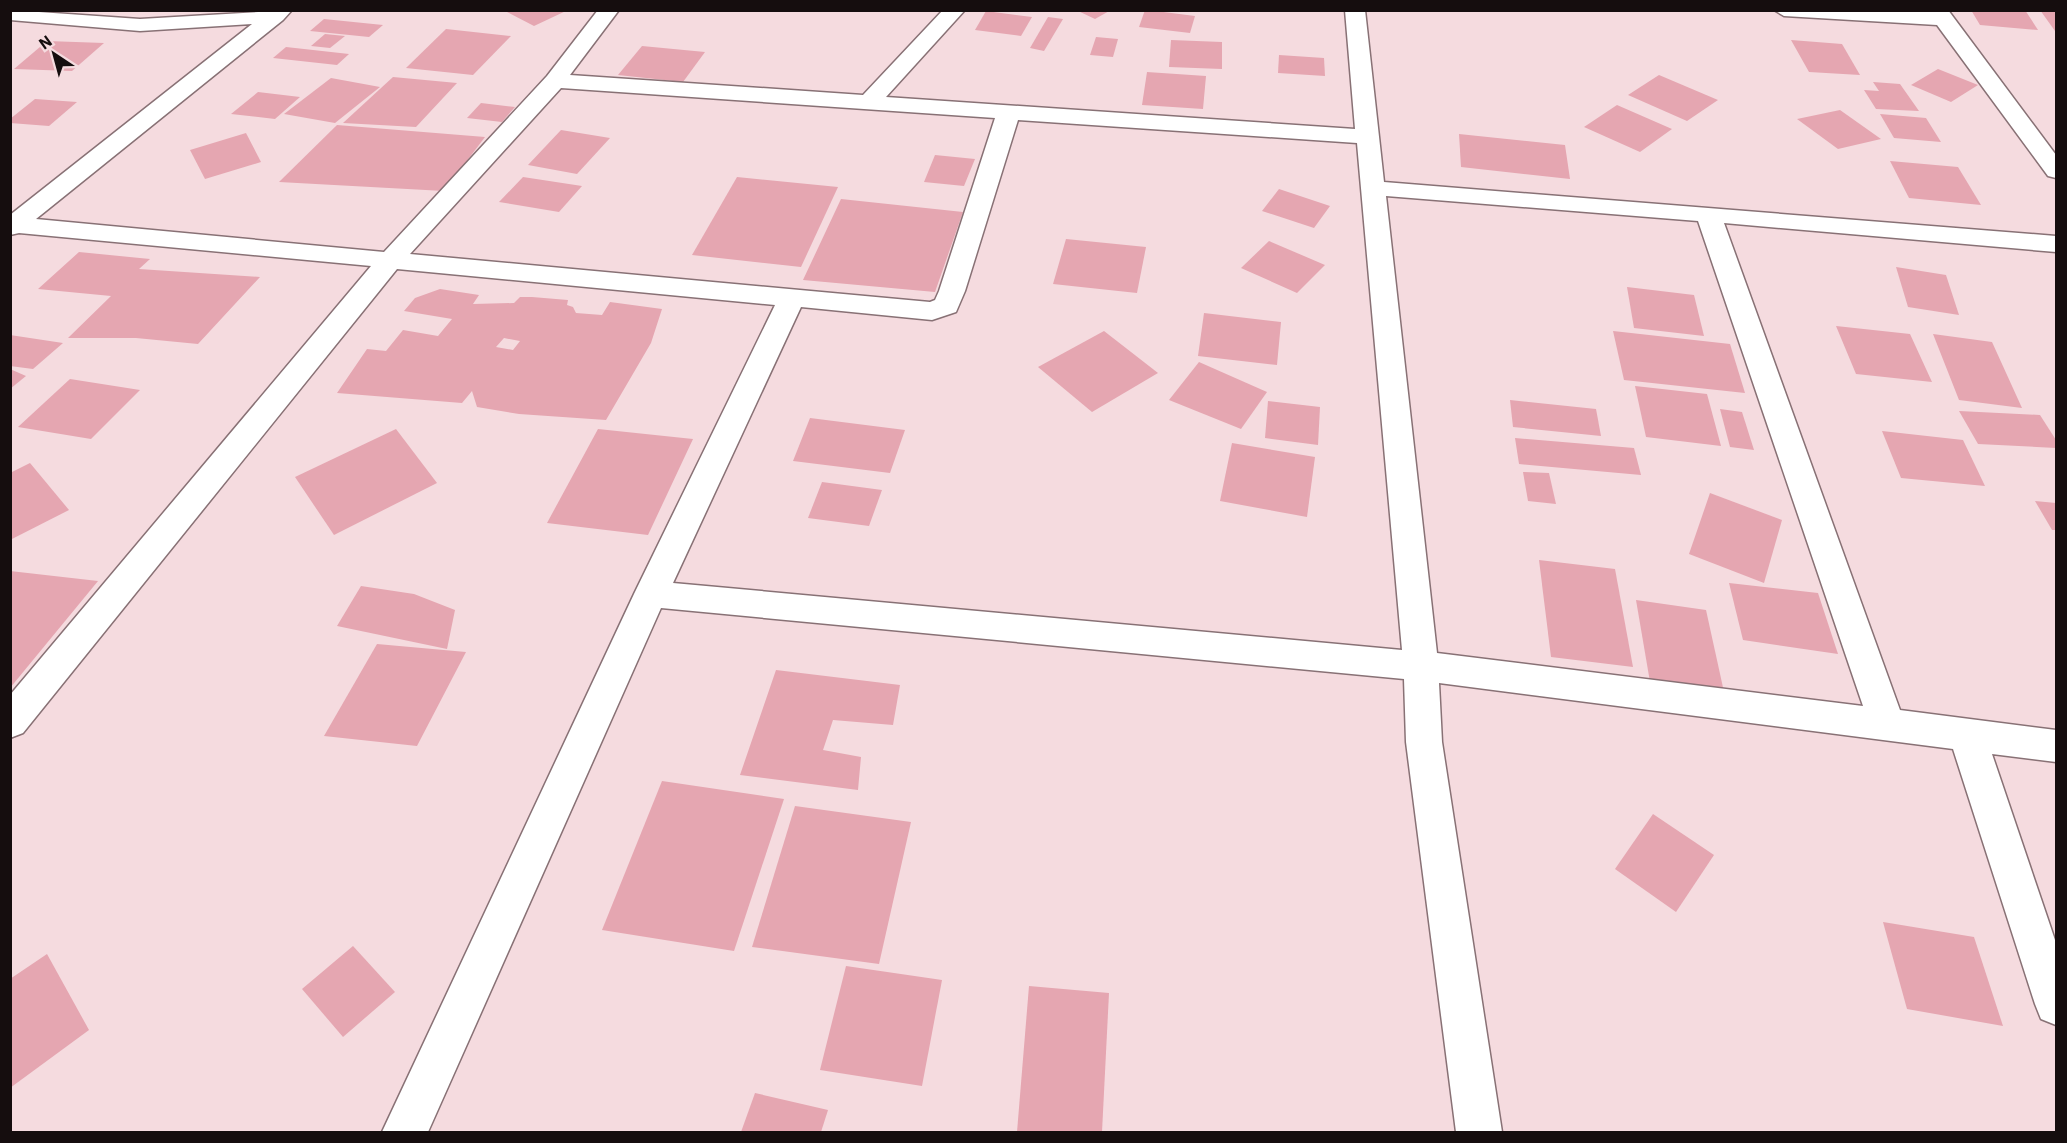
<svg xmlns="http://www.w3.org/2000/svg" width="2067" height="1143" font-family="'IBM Plex Sans',sans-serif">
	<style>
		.building { fill: #e5a6b1; fill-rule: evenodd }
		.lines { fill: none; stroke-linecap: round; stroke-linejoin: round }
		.street-casing { stroke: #887175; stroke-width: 3 }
		.street { fill: #fff; fill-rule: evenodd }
	</style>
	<rect width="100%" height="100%" fill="#f5dbdf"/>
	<g class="building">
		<polygon points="503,10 568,10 534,26"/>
		<polygon points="1076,10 1111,10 1095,19"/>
		<polygon points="1145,10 1148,10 1195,16 1190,33 1139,27"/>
		<polygon points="1971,10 2025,10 2038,30 1980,25"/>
		<polygon points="2040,10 2056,10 2056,31 2055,31"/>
		<polygon points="986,11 1032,17 1021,36 975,30"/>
		<polygon points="1048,17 1063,19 1044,51 1030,48"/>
		<polygon points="324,19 383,25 369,37 310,31"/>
		<polygon points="446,29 511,36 473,75 406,68"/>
		<polygon points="325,34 345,36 330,48 311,46"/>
		<polygon points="1096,37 1118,39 1113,57 1090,55"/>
		<polygon points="1171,40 1222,42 1222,69 1169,67"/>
		<polygon points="1791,40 1842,44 1860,75 1809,72"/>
		<polygon points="47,41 104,43 72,71 14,69"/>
		<polygon points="642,46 705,52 683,82 618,75"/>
		<polygon points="286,47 349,54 337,65 273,58"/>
		<polygon points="1279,55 1324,58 1325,76 1278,73"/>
		<polygon points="1938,69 1978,85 1951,102 1911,85"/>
		<polygon points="1147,72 1206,76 1203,109 1142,105"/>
		<polygon points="1659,75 1718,100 1687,121 1628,95"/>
		<polygon points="393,77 457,83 416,127 343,123"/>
		<polygon points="331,78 380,87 335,123 284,114"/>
		<polygon points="1873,82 1900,84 1919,111 1876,109 1864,90 1879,91"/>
		<polygon points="258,92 300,97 275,119 231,114"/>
		<polygon points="35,99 77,102 49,126 10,123 10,119"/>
		<polygon points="481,103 515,107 502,122 467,118"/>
		<polygon points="1617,105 1672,129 1640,152 1584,127"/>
		<polygon points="1840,110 1881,139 1838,149 1797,119"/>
		<polygon points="1880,114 1926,118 1941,142 1894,138"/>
		<polygon points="337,125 485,137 444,191 279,182"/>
		<polygon points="561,130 610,138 577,174 528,165"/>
		<polygon points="246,133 261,162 205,179 190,150"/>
		<polygon points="1459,134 1565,145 1570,179 1461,167"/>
		<polygon points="935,155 975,159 964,186 924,182"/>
		<polygon points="1890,161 1958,167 1981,205 1909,198"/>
		<polygon points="523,177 582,186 559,212 499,202"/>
		<polygon points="737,177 838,187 801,267 692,255"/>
		<polygon points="1279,189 1330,206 1314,228 1262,211"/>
		<polygon points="841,199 963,212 935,292 803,280"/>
		<polygon points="1066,239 1146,247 1137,293 1053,284"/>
		<polygon points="1269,241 1325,265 1297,293 1241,268"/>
		<polygon points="79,252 150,259 139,269 260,277 198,344 136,338 68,338 111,296 38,289"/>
		<polygon points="1896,267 1946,275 1959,315 1908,307"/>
		<polygon points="1627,287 1694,295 1704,336 1634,328"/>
		<path d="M440 289 479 295 473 304 514 303 520 297H532L568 300 567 305 573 307 576 313 602 315 610 302 662 309 651 343 606 420 519 414 477 407 472 391 462 403 337 393 367 349 386 351 403 330 438 336 452 319 404 311 415 298ZM504 338 520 341 513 350 496 347Z"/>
		<polygon points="1204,313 1281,322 1277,365 1198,356"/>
		<polygon points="1836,326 1910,334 1932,382 1856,374"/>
		<polygon points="1104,331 1158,373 1092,412 1038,367"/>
		<polygon points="1613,331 1730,344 1745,393 1624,380"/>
		<polygon points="1933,334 1992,342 2022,408 1959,400"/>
		<polygon points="10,335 63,343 33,369 10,366"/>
		<polygon points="1199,362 1267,392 1241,429 1169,400"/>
		<polygon points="10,369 26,376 10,389"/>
		<polygon points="70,379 140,390 91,439 18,427"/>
		<polygon points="1635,386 1707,394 1721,446 1646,437"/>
		<polygon points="1510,400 1596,409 1601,436 1513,427"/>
		<polygon points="1268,401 1320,407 1318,445 1265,438"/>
		<polygon points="1720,409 1742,412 1754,450 1730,447"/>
		<polygon points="1959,411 2040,415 2056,440 2056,448 1978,444"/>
		<polygon points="810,418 905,430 890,473 793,461"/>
		<polygon points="396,429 437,483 334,535 295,477"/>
		<polygon points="598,429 693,439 648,535 547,523"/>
		<polygon points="1882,431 1963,440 1985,486 1901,478"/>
		<polygon points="1515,438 1634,448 1641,475 1519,464"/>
		<polygon points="1232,443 1315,457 1307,517 1220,501"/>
		<polygon points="30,463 69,510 10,540 10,473"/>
		<polygon points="1523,472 1549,473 1556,504 1528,501"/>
		<polygon points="822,482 882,490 869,526 808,518"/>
		<polygon points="1710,493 1782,520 1764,583 1689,554"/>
		<polygon points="2035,501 2056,503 2056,530 2052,530"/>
		<polygon points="1539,560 1615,569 1633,667 1551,657"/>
		<polygon points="10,571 98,581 10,688"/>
		<polygon points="1729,583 1818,593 1838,654 1743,640"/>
		<polygon points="361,586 414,594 455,610 447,649 337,626"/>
		<polygon points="1636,600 1706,610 1724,692 1650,682"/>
		<polygon points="377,644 466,652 417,746 324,736"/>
		<polygon points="776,670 900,685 893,725 833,720 823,750 861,757 858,790 740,775"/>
		<polygon points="662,781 784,799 734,951 602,930"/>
		<polygon points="795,806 911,822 879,964 752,947"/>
		<polygon points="1653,814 1714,855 1676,912 1615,869"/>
		<polygon points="1883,922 1974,937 2003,1026 1907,1009"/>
		<polygon points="353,946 395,992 343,1037 302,989"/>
		<polygon points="47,954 89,1030 10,1088 10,979"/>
		<polygon points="846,966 942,980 922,1086 820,1070"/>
		<polygon points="1029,986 1109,993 1102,1132 1017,1132"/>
		<polygon points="755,1093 828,1110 821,1132 741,1132"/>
	</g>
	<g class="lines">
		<g class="street-casing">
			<g id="street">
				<path d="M10 10 140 19 292 10 283 20 36 219 384 252 547 76 598 10H619L570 75 863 95 943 10H965L886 97 1355 129 1345 10H1365L1384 182 2056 236V252L1724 223 1900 710 2056 730V762L1992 754 2056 943V1025L2041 1019 2035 1004 1953 749 1439 683 1442 742 1502 1132H1456L1406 742 1404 679 661 608 428 1132H382L634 594 775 305 397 269 23 733 10 738V695L371 266 19 233 10 235V215L252 24 140 31 10 20ZM561 88 995 118 939 291 935 300 930 302 410 254ZM1018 120 1357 143 1402 650 673 583 801 307 932 320 956 312 965 291ZM1386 196 1698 221 1863 706 1437 653Z"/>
				<polygon points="1774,10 1948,10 2056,155 2056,178 2048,176 1937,25 1784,16"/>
			</g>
		</g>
		<use href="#street" class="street"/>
	</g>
	<rect width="2067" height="1143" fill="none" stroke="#150d0e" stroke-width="24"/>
	<g transform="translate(54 54) rotate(324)" stroke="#f5dbdf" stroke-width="4.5" paint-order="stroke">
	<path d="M0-4.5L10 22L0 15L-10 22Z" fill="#150d0e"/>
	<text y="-9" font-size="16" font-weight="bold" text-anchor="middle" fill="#150d0e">N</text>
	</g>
</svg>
